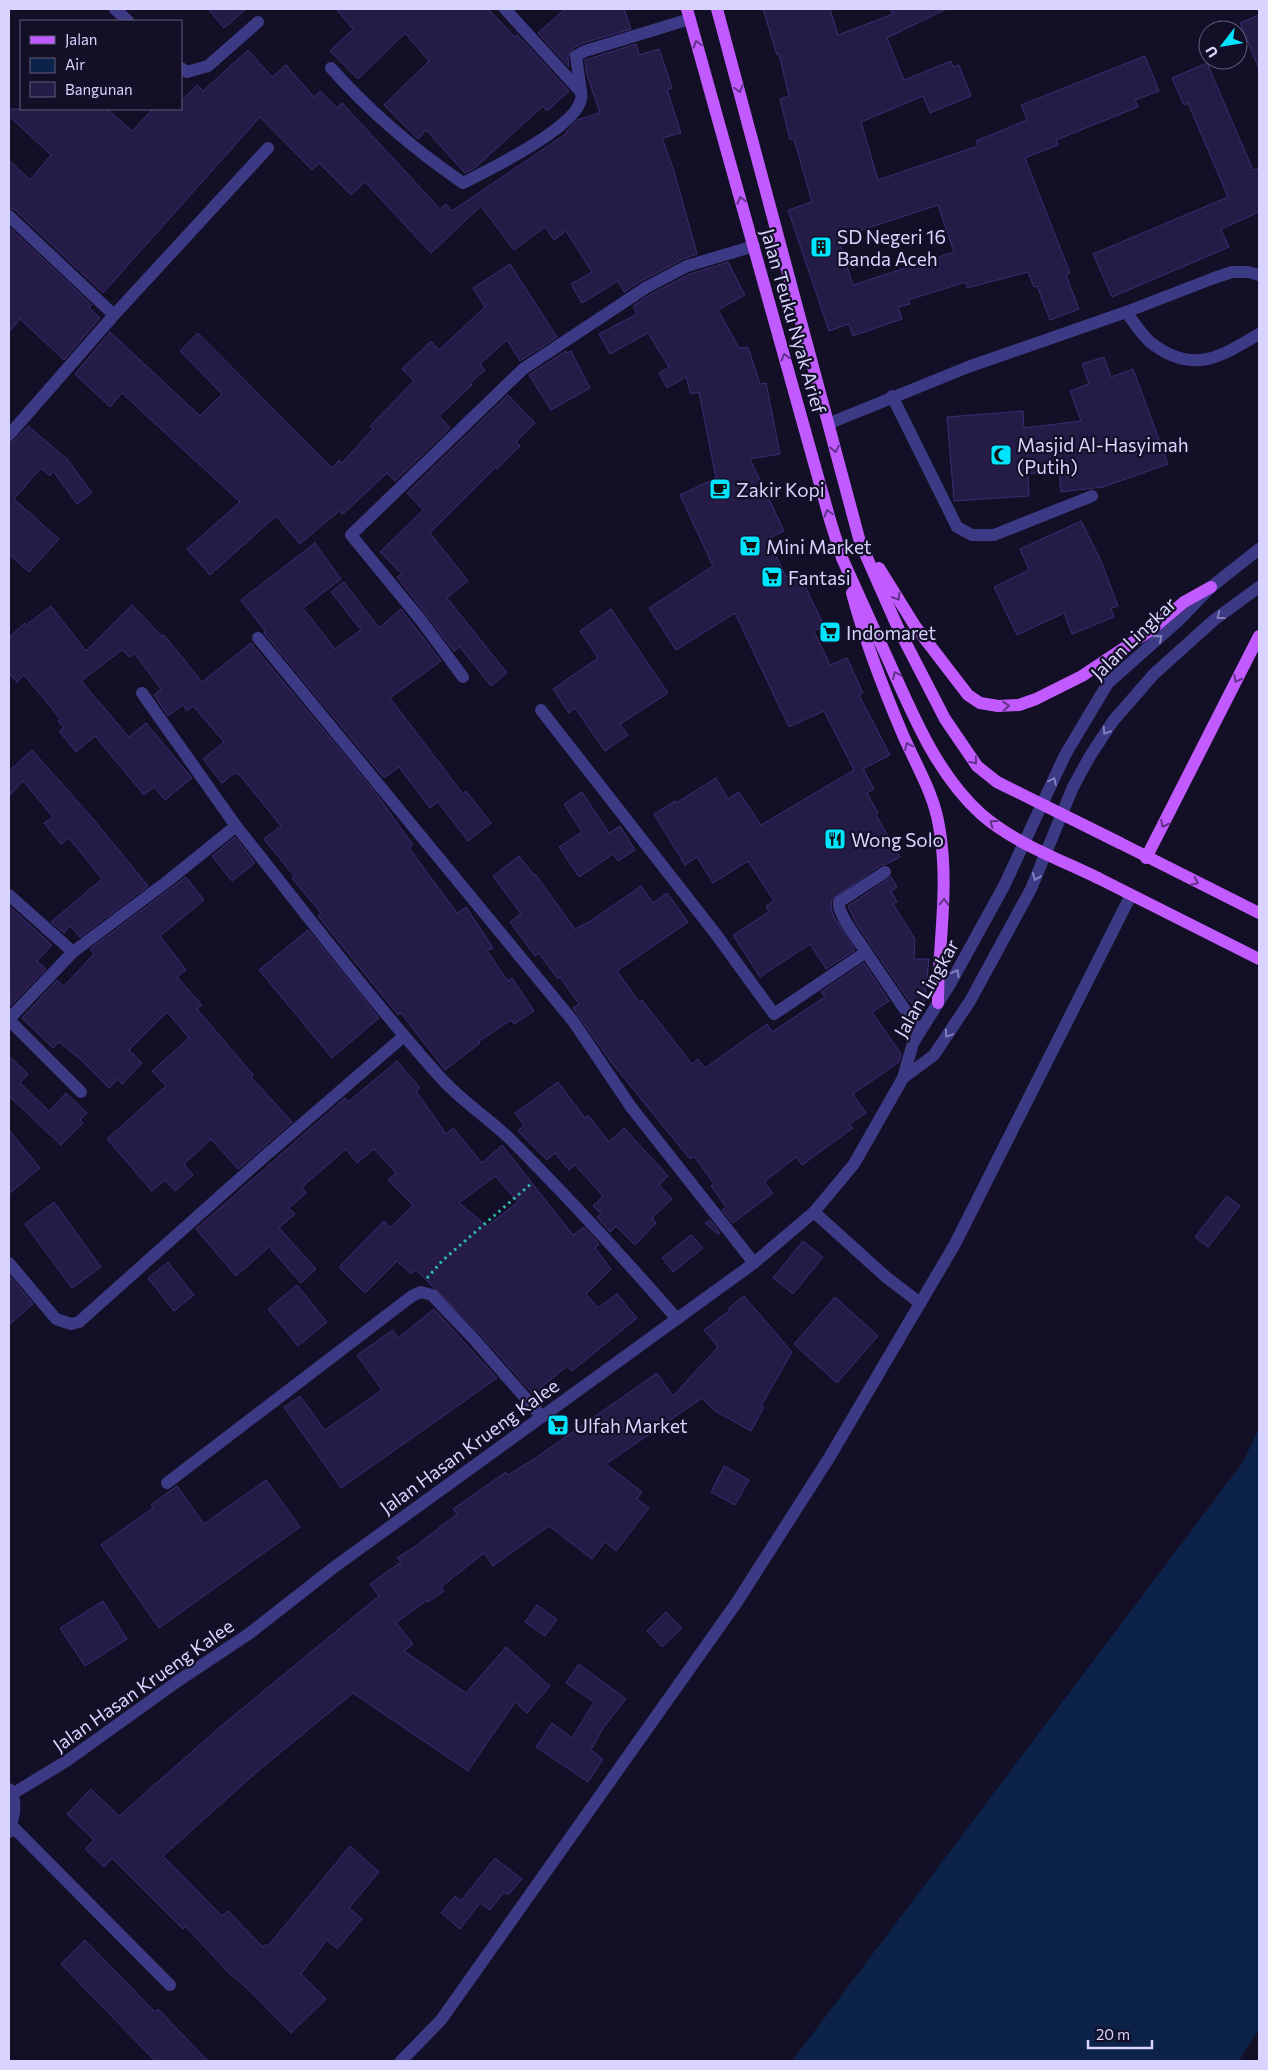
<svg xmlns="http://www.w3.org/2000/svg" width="1268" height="2070" font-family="Commissioner,sans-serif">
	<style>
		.water { fill: #0c2248 }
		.building { fill: #241b47; stroke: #3b2d73; fill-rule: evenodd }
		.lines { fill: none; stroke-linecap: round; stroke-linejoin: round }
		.path { stroke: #2fb8b0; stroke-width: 3; stroke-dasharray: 2.5 4; stroke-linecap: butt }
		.minor { stroke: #3d3a85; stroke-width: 12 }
		.major { stroke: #c25bff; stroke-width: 12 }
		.major-bridge { stroke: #c25bff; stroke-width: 12 }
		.oneway { stroke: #623188 }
		.oneway2 { stroke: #837fbc }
		.labels { text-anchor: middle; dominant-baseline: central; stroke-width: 4.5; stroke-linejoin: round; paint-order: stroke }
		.poi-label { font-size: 19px; fill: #d9d4ff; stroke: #130f26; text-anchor: start }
		.street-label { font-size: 19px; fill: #d9d4ff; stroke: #130f26 }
	</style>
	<rect width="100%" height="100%" fill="#130f26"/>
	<polygon class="water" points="1259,1428 1259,2029 1239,2061 792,2061 1243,1462"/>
	<g class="building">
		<polygon points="208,9 246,9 224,28"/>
		<polygon points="336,9 488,9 515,37 517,35 526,44 569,91 547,111 543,106 476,167 465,173 426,130 418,139 384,105 429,61 405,33 358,79 330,51 353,29"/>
		<polygon points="565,9 624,9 631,29 583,43 572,49 568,57 569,67 538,33"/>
		<path d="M763 9H830L838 35 893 14 890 9H946L887 38 904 80 951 61 953 67 959 65 971 96 930 113 923 96 861 122 878 180 978 146 976 141 1027 120 1021 105 1145 56 1159 91 1135 100 1138 107 1056 140 1058 145 1025 158 1070 273 1066 275 1079 309 1050 320 1037 286 1034 287 1028 272 967 288 966 282 908 300 910 304 898 307 902 319 853 336 849 324 829 331 788 210 812 202 794 139H790L780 99 789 96 779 54 777 55ZM938 205 954 252 853 285 838 238Z"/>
		<polygon points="1259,15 1259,69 1240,23"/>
		<polygon points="636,44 639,55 659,49 672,88 667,90 681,133 662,138 674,171 697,254 683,259 643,280 624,292 618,281 582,303 571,284 592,272 566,231 554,240 545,227 514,250 481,206 431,253 365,182 351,195 319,163 312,170 260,117 103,293 15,210 9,208 9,160 30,180 51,155 9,116 9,109 107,109 132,131 153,109 181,109 181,101 197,85 203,91 248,50 272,77 286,65 314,97 320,91 337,108 342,103 440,209 446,204 452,211 567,133 566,132 577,120 600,113 587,75 585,60"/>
		<polygon points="1207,63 1253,170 1259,168 1259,212 1221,229 1229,247 1112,297 1093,254 1228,197 1188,103 1184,105 1172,78"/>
		<polygon points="9,227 92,305 89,308 100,318 64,360 20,319 9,332"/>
		<polygon points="728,262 745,295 718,310 739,348 748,347 760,384 766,383 780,454 750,459 784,531 768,539 786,577 798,571 824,626 814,631 830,665 847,658 863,693 859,695 890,755 863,769 874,789 867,793 878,813 876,815 900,857 887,864 881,865 832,899 831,908 834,917 855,950 826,969 810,944 760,977 733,935 769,912 766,906 774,901 748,861 713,883 697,857 685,865 654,814 675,801 676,803 716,778 728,799 739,792 761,825 854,770 824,711 789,727 735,613 676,650 649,608 713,566 680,495 716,478 699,392 691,394 686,377 667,388 659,373 669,367 648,333 610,354 599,334 637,314 633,306 651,294 690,274"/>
		<polygon points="510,264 557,337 520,361 507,340 480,364 485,370 470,383 472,385 439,416 450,428 395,481 387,473 343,514 339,511 300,544 276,516 210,575 187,549 240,502 122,393 110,407 75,374 110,332 200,416 222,394 180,351 198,333 332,468 339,460 342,463 373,429 370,426 414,381 402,369 431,341 439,350 485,307 473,288"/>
		<polygon points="566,351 567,353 571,351 590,388 551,410 529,375"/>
		<polygon points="1104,357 1111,377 1133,369 1168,464 1103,487 1061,492 1059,470 1028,474 1029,496 954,501 947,417 1023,411 1024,428 1081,421 1070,391 1089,384 1082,364"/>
		<polygon points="508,395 535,423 516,442 520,446 497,469 496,467 430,533 468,581 447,598 507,673 491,686 460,647 454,651 397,577 402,574 380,552 423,510 407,493"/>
		<polygon points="28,426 68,460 92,493 77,504 53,471 50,476 41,468 14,499 59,539 29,572 9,554 9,443 15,440"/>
		<polygon points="1081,521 1101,561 1118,606 1111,608 1114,617 1072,634 1064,613 1017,635 994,587 1029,570 1020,549"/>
		<polygon points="315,543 341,579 303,608 335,649 361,630 331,592 344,582 379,628 401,609 441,661 390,698 463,794 466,791 491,823 468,841 438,802 430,808 399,767 384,778 264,633 265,631 241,600"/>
		<polygon points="132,605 162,636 164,635 202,682 251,643 375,792 413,845 409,848 457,913 466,907 493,948 487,951 508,981 512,978 534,1011 514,1024 511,1020 478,1042 480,1043 445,1070 401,1013 398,1015 318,916 321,913 292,878 294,876 264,839 281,826 239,774 238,775 236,772 222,783 203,759 224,742 193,706 187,711 183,705 168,716 154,695 161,689 134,653 130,657 122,650 81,681 129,737 146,723 192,778 165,800 154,787 144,795 95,736 76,752 59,731 64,728 58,721 60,719 54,711 24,675 17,682 9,673 9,637 25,623 26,625 51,606 86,651"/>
		<polygon points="611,609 668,693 620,724 628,735 605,751 575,708 569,713 553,689 598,658 580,631"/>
		<polygon points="32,750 94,820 148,886 80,937 70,926 64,933 51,922 102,879 69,838 61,844 44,823 53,817 23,781 9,796 9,771"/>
		<polygon points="582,792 609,833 620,826 635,850 618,861 613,854 579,877 559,847 582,832 564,804"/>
		<polygon points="235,837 255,863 232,881 212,856"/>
		<polygon points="519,856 534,875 535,874 575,929 589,922 641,886 653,903 667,893 688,922 617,971 639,1002 642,1000 692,1064 698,1059 705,1068 767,1024 772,1032 825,997 821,992 864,963 889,1001 872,1012 901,1054 899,1062 853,1094 866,1113 849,1124 853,1128 802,1165 796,1157 764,1182 773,1193 733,1223 722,1210 726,1207 711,1186 714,1184 694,1156 690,1159 611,1062 573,1008 579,1004 560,977 558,979 539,953 535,956 510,922 521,914 493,876"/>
		<polygon points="186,877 204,900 160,936 186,970 177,977 202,1005 197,1009 253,1075 251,1077 292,1122 238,1169 211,1139 184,1164 193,1175 175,1191 165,1180 152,1191 107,1139 166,1086 152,1071 189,1038 167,1012 129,1050 142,1063 122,1084 118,1079 109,1088 81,1060 59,1042 53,1048 22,1018 57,980 64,986 94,954 90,949"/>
		<polygon points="891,877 897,887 891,891 897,902 893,904 915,939 914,959 929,959 924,1008 909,1001 856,923 848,906"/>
		<polygon points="9,906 52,945 37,961 46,969 10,1006"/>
		<polygon points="308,930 379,1018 332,1058 259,970"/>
		<polygon points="9,1056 28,1074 20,1083 49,1111 66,1093 87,1113 80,1120 83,1123 61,1145 9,1096"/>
		<path d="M397 1061 420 1088 416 1091 446 1134 453 1128 482 1163 502 1145 573 1235 584 1227 589 1233 599 1244 595 1248 611 1269 586 1294 598 1308 617 1294 637 1318 572 1371 567 1366 533 1394 479 1333 416 1270 411 1274 397 1261 365 1293 339 1267 384 1221 390 1228 413 1205 388 1180 396 1173 374 1149 357 1163 346 1149 302 1187 306 1193 289 1208 295 1214 279 1228 316 1269 301 1283 269 1247 236 1276 196 1229 345 1098 348 1102ZM495 1176 518 1202 487 1226 459 1203Z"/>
		<polygon points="558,1082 585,1118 588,1115 609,1142 624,1128 668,1176 659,1185 672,1199 652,1218 656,1223 635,1245 616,1226 610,1232 597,1217 601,1214 593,1206 603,1196 575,1165 569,1170 555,1153 547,1160 518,1131 524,1125 515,1113"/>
		<polygon points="9,1130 40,1168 9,1194"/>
		<polygon points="1227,1196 1240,1206 1208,1247 1195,1237"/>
		<polygon points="54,1202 101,1267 72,1288 25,1224"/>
		<polygon points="710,1220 720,1233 718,1234 705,1223"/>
		<polygon points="691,1235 703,1248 673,1272 662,1258"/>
		<polygon points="803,1241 823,1257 793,1294 773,1278"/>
		<polygon points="168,1262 194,1295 174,1311 148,1278"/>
		<polygon points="9,1275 33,1304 9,1325"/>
		<polygon points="297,1285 327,1322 298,1346 268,1309"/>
		<polygon points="744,1296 792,1352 761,1406 764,1407 751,1431 715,1411 702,1398 606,1464 642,1492 637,1499 649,1508 616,1551 605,1542 592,1559 549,1526 493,1566 484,1553 441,1587 444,1591 428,1602 427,1600 396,1623 413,1644 404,1651 466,1693 506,1647 550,1686 527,1713 515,1702 468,1771 353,1693 259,1770 163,1856 222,1916 228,1911 263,1947 266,1944 268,1946 350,1846 379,1872 349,1908 362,1919 337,1949 327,1940 301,1974 326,1999 291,2033 247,1988 229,1973 185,1926 183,1929 112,1858 104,1867 85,1849 94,1840 67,1814 91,1789 119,1816 220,1727 379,1596 370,1584 401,1562 397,1558 413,1548 457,1514 453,1509 506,1472 508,1475 534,1459 657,1373 673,1396 718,1347 704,1330 730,1310 729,1308"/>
		<polygon points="835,1297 878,1336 837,1383 794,1344"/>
		<polygon points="434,1309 497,1378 341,1488 284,1407 300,1396 325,1430 382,1390 357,1355 393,1330 398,1338"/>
		<polygon points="724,1466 749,1480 735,1505 711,1492"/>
		<polygon points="266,1480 300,1527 159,1628 101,1545 153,1508 151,1505 177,1486 204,1524"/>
		<polygon points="103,1601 127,1639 85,1666 60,1628"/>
		<polygon points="537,1605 557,1619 545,1636 525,1622"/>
		<polygon points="666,1612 682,1628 662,1647 647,1631"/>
		<polygon points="579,1664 626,1699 603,1728 591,1750 603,1759 588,1782 536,1747 552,1723 572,1738 594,1702 566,1683"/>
		<polygon points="495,1858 522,1879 508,1895 504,1892 490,1910 480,1903 460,1929 441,1913 455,1896 461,1901"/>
		<polygon points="85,1940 155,2012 158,2009 208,2061 155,2061 61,1964"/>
	</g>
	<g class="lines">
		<polyline class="path" points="427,1278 443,1260 532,1183"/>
		<g class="minor">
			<polyline points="115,9 128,21"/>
			<polyline points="181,68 187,72 208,66 258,22"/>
			<path d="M331 68C370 112 415 150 463 183 488 170 576 128 581 99 582 97 581 94 581 92L505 9"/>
			<polyline points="581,92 576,56 585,51 690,19"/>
			<polyline points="9,216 114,315 9,435"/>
			<path d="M1126 312C1133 321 1141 334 1150 342 1192 375 1219 358 1259 334"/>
			<polyline points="114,315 268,148"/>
			<polyline points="892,396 957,527 972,535 994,535 1092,496"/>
			<polyline points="830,423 968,367 1126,312 1214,278 1232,272 1248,272 1259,275"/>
			<polyline points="258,638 573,1021 631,1107 754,1263"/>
			<polyline points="463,677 420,619 351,535 523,369 647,287 687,266 754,246"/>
			<polyline points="142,693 236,826"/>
			<polyline points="541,710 715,933 774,1014 866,952 920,1032"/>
			<polyline points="9,895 73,952"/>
			<path d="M866 952C859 941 837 914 839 902L885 872"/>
			<path d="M9 1019 73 952 169 880 236 826C303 910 368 996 439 1076 460 1100 487 1117 510 1139 568 1197 623 1257 677 1319"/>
			<polyline points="9,1020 81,1092"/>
			<polyline points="903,1078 934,1055 970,1001 1031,889 1073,787 1090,756 1113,721 1154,674 1214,620 1259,587"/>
			<polyline points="814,1212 886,1277 920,1303"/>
			<polyline points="9,1263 56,1319 71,1324 79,1322 265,1156 404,1036"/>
			<polyline points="167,1483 412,1296 421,1292 432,1295 473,1338 542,1417"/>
			<path d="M9 1789C19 1802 13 1818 9 1832"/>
			<polyline points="9,1796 68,1760 178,1681 250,1633 333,1568 754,1263 814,1212 854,1164 903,1078 913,1043 950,984 1004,886 1065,755 1108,683 1178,621 1211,587 1259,549"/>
			<polyline points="11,1825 170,1985"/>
			<polyline points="401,2061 441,2020 737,1602 829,1458 955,1244 1131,895"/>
		</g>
		<g class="major">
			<polyline points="687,9 830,520 842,558 879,640"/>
			<polyline points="717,9 860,542 898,628"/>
			<polyline points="879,568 915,626 968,695 980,703 998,706 1019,705 1036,699 1082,676 1151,630 1184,602 1211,587"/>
			<path d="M852 593C865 642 883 688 903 735 916 765 934 794 939 826 950 886 938 944 938 1003"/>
			<polyline points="1120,843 1259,913"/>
			<polyline points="1146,858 1259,636"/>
			<polyline points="1098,878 1259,959"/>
		</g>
		<g class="major-bridge">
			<polyline points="898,628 945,719 977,766 997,782 1120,843"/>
			<path d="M879 640C907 699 931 769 981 814 1014 843 1059 859 1098 878"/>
		</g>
	</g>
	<defs><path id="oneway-chevron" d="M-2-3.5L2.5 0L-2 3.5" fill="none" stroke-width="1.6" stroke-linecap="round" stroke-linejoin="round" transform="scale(1.25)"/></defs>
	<g class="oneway">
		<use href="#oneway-chevron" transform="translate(697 44) rotate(-106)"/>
		<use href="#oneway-chevron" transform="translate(739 89) rotate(74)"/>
		<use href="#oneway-chevron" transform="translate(741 200) rotate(-106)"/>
		<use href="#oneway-chevron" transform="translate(785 357) rotate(-106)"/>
		<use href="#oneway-chevron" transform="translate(835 449) rotate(78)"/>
		<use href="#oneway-chevron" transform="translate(828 513) rotate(-106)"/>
		<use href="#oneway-chevron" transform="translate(897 597) rotate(58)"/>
		<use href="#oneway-chevron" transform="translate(896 675) rotate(-115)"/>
		<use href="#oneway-chevron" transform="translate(1237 679) rotate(117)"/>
		<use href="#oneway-chevron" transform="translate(1006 706) rotate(-4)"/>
		<use href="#oneway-chevron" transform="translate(908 746) rotate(-115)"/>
		<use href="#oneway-chevron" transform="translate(974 761) rotate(50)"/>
		<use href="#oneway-chevron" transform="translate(993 823) rotate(-144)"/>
		<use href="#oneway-chevron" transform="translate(1164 824) rotate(117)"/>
		<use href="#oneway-chevron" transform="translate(1195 882) rotate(26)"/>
		<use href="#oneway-chevron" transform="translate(944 902) rotate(-88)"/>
	</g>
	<g class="oneway2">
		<use href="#oneway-chevron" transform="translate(1220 616) rotate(143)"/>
		<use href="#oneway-chevron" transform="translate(1159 638) rotate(-41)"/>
		<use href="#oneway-chevron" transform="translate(1106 731) rotate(123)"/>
		<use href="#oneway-chevron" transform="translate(1053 781) rotate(-65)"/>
		<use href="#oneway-chevron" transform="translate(1036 877) rotate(112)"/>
		<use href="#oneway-chevron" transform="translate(956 973) rotate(-61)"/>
		<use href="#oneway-chevron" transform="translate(948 1034) rotate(124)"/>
	</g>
	<defs>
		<g id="building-square" transform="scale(1.125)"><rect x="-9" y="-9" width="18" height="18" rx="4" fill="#00e5ff" stroke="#130f26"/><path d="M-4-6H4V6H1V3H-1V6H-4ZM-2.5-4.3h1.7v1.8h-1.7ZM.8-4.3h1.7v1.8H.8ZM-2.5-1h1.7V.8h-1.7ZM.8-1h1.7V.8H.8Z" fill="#111"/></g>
		<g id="mosque-square" transform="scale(1.125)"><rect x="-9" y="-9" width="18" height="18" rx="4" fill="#00e5ff" stroke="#130f26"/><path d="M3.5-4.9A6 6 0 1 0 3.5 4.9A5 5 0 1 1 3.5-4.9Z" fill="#111"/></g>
		<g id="cafe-square" transform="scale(1.125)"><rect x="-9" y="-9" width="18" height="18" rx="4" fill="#00e5ff" stroke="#130f26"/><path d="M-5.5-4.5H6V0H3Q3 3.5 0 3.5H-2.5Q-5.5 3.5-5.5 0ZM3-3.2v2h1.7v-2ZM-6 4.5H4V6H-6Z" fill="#111"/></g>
		<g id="supermarket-square" transform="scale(1.125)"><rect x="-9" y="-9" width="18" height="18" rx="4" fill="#00e5ff" stroke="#130f26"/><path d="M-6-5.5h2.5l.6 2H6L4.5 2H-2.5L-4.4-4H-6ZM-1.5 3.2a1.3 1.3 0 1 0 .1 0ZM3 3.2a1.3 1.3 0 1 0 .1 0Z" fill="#111"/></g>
		<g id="restaurant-square" transform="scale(1.125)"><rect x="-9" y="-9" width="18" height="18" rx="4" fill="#00e5ff" stroke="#130f26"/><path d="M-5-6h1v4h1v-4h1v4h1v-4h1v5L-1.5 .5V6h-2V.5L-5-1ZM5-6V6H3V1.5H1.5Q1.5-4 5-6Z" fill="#111"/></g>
	</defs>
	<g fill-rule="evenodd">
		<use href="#building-square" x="821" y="247"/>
		<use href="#mosque-square" x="1001" y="455"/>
		<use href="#cafe-square" x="720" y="489"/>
		<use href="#supermarket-square" x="750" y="546"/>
		<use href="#supermarket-square" x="772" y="577"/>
		<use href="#supermarket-square" x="830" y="632"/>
		<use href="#restaurant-square" x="835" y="839"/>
		<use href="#supermarket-square" x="558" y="1425"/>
	</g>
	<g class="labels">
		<g class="poi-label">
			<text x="837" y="236">SD Negeri 16<tspan x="837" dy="22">Banda Aceh</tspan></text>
			<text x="1017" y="444">Masjid Al-Hasyimah<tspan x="1017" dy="22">(Putih)</tspan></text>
			<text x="736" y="489">Zakir Kopi</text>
			<text x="766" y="546">Mini Market</text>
			<text x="788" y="577">Fantasi</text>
			<text x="846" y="632">Indomaret</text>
			<text x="851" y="839">Wong Solo</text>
			<text x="574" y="1425">Ulfah Market</text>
		</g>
		<g class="street-label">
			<text transform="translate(794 321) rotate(74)">Jalan Teuku Nyak Arief</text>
			<text transform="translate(1133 638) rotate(-44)">Jalan Lingkar</text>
			<text transform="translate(926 988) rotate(-60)">Jalan Lingkar</text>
			<text transform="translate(469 1446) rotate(-36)">Jalan Hasan Krueng Kalee</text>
			<text transform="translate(143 1685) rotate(-35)">Jalan Hasan Krueng Kalee</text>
		</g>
	</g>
	<rect width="1268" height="2070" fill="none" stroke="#d9d4ff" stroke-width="20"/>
	<rect x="20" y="20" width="162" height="90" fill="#130f26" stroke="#625e7d"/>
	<rect x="30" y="36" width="25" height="8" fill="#c25bff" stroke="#625e7d"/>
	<text x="65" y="45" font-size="15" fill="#d9d4ff">Jalan</text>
	<rect x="30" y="58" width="25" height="15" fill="#0c2248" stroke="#625e7d"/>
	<text x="65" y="70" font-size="15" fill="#d9d4ff">Air</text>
	<rect x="30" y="82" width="25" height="15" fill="#241b47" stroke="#625e7d"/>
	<text x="65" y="95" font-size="15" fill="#d9d4ff">Bangunan</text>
	<g transform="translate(1223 45) rotate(239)"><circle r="24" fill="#130f26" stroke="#625e7d"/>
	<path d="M0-4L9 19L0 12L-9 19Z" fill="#00e5ff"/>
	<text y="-8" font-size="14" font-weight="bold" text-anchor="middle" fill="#d9d4ff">U</text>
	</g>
	<path d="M1088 2040v8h64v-8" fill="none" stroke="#d9d4ff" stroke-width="2.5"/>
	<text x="1096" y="2040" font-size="15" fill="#d9d4ff" stroke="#130f26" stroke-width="4" paint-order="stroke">20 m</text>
</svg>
